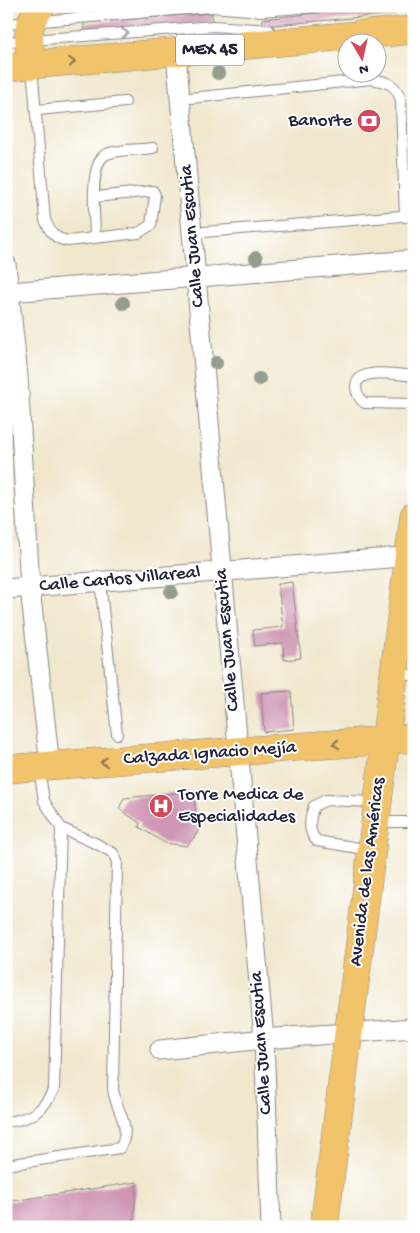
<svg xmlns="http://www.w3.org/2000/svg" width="420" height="1233" font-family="'Gochi Hand',sans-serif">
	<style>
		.building { fill: #cf96b5 }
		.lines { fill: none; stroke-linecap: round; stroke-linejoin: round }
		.service-casing { stroke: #898484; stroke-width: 12 }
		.minor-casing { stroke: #898484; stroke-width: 21 }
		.primary-casing { stroke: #898484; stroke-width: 29 }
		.service { stroke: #fff; stroke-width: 10 }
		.minor { stroke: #fff; stroke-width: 19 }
		.primary { stroke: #f1c36a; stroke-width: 28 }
		.tree { fill: #949e8e }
		.oneway { stroke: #9c9ca7 }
		.oneway2 { stroke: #8a7252 }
		.labels { text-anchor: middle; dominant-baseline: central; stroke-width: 4; stroke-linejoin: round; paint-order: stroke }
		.shield { fill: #fff; stroke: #646476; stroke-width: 1 }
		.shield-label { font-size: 18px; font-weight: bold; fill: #22223b }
		.poi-label { font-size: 19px; fill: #22223b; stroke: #fff; text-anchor: end }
		.street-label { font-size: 19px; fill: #22223b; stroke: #fff }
	</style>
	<rect width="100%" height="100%" fill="#fff"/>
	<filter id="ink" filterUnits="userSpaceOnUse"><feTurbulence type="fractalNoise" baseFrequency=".02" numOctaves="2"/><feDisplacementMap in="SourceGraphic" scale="10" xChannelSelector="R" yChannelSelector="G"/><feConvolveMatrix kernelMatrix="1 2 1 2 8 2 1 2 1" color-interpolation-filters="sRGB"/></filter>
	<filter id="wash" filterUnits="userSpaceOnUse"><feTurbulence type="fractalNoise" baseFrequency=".0096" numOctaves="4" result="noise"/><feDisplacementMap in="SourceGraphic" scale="20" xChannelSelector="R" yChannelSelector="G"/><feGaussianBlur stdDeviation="1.12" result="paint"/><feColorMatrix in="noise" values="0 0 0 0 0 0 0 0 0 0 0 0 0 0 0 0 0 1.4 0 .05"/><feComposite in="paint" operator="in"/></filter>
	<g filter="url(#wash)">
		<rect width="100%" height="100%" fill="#f0e7cd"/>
		<g id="blocks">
			<g class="building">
				<polygon points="384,6 395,6 395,14 263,26 263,23 262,19"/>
				<polygon points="212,13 213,23 84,32 84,23"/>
				<polygon points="292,582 301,658 284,660 283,643 255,646 253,630 283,627 278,584"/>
				<polygon points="291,691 294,729 264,732 261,693"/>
				<polygon points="186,792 194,798 198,832 187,846 165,843 139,827 140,823 119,809 124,798"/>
				<polygon points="137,1182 133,1227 6,1227 6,1202"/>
			</g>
		</g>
	</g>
	<g filter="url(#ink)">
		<use href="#blocks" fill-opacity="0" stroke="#898484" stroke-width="1"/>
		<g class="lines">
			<g class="service-casing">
				<g id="service">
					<polyline points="6,24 211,7 262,11 324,6"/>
					<polyline points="6,42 214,26 269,30"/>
					<path d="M32 67 45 220C50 232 55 239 68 241L138 233 151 225 155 195 153 191 95 197"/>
					<path d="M181 99 372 79C387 82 397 84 401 101L405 217"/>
					<polyline points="37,110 125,102"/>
					<polyline points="192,233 414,215"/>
					<path d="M95 237C95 219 88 161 107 154 120 149 139 150 153 148"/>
					<path d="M414 376C400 375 358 366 356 386 356 393 360 400 365 403L414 404"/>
					<polyline points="100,581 117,734"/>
					<polyline points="395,674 414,675"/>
					<polyline points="377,822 414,822"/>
					<path d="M370 850 317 841C307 832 310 817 314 806L326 800 376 802"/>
					<path d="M6 1122C32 1119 43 1111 54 1089L61 828"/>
					<path d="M6 1165 120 1148C133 1126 116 1112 113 1089L117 861 113 853 97 844 61 828 44 801 39 768"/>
				</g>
			</g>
			<g class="minor-casing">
				<g id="minor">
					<polyline points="176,53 264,1039 271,1227"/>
					<polyline points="6,264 18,376 30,588 50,766"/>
					<polyline points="9,292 414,260"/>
					<polyline points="6,589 414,556"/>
					<polyline points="160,1050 264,1039 414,1028"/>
				</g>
			</g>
			<g class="primary-casing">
				<g id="primary">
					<path d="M32 65C29 40 24 26 41 6"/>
					<polyline points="6,67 414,30"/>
					<polyline points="6,769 414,738"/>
					<polyline points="324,1227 414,516"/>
				</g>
			</g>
			<use href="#service" class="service"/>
			<use href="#minor" class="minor"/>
			<use href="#primary" class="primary"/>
		</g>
		<g class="tree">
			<circle cx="218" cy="73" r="7"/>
			<circle cx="256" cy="258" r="7"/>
			<circle cx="123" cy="303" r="7"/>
			<circle cx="216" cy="363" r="7"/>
			<circle cx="259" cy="379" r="7"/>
			<circle cx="171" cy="592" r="7"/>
		</g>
		<defs><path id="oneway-chevron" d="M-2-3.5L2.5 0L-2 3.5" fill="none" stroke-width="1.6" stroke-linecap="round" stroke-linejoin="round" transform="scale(1.25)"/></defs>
		<use class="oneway" href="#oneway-chevron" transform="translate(125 33) rotate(-5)"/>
		<g class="oneway2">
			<use href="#oneway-chevron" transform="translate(72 62) rotate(-5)"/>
			<use href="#oneway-chevron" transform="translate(336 744) rotate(176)"/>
			<use href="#oneway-chevron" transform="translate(104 762) rotate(176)"/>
		</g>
	</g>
	<defs>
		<g id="bank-disc" transform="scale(1.25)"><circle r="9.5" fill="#d1495b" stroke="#fff"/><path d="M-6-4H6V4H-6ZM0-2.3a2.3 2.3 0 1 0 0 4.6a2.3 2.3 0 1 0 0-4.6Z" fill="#fff"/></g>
		<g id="hospital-disc" transform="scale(1.25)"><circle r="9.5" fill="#d1495b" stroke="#fff"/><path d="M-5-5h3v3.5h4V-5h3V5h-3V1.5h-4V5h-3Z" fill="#fff"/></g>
	</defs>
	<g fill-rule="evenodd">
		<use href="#bank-disc" x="369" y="121"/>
		<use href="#hospital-disc" x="161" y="806"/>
	</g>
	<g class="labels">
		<rect class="shield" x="176" y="34.5" width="68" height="31" rx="4"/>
		<g class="shield-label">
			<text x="210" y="50">MEX 45</text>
		</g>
		<g class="poi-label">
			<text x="352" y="121">Banorte</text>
			<text x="178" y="795" text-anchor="start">Torre Medica de<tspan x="178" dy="22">Especialidades</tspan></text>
		</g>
		<g class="street-label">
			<text transform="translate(193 236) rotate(-95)">Calle Juan Escutia</text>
			<text transform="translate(120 580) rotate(-5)">Calle Carlos Villareal</text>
			<text transform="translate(228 640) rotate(-95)">Calle Juan Escutia</text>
			<text transform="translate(210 754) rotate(-4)">Calzada Ignacio Mejía</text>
			<text transform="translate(368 872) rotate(-83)">Avenida de las Américas</text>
			<text transform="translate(262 1043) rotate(-94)">Calle Juan Escutia</text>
		</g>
	</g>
	<rect width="420" height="1233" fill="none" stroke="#fff" stroke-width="25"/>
	<g transform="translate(362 58) rotate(171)"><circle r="24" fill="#ffffff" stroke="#a7a7b1"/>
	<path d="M0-4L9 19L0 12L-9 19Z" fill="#d1495b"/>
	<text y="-8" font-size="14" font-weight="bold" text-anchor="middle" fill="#22223b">N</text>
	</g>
</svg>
